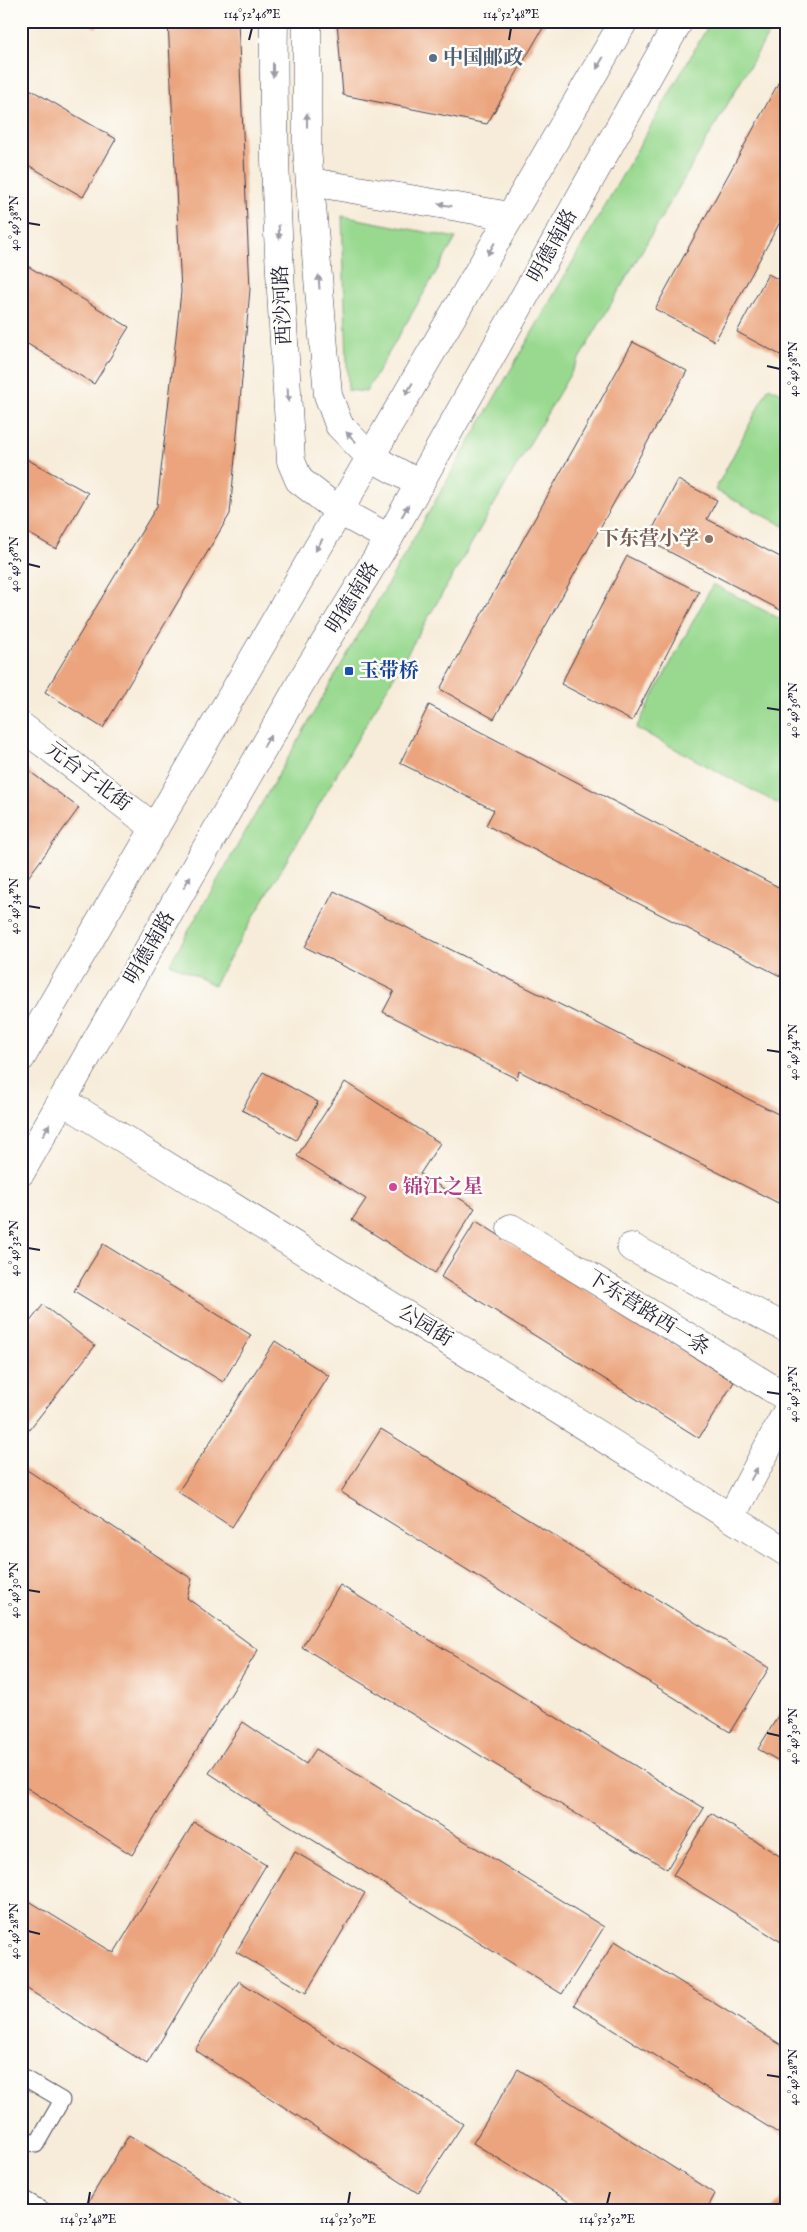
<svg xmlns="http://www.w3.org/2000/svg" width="807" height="2232" font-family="'IM FELL English','Noto Serif SC',serif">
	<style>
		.green { fill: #98d98f; stroke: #5d7e65 }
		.building { fill: #eba47d }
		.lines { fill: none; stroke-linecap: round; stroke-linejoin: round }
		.service-casing { stroke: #424053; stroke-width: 17 }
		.minor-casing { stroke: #424053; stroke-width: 29 }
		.tertiary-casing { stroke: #424053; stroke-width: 29 }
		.primary-casing { stroke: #424053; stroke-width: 29 }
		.service { stroke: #fff; stroke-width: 15 }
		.minor { stroke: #fff; stroke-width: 28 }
		.tertiary { stroke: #fff; stroke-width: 28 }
		.primary { stroke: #fff; stroke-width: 28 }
		.oneway { fill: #9c9ca7 }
		.ticks { fill: none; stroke: #22223b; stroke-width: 2 }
		.service-dot { fill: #5c6f8a; stroke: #fdfcf7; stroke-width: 2 }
		.education-dot { fill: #8d6e63; stroke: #fdfcf7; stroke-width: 2 }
		.transit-dot { fill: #1a4fb4; stroke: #fdfcf7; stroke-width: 2 }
		.hotel-dot { fill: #d1479c; stroke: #fdfcf7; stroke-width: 2 }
		.labels { text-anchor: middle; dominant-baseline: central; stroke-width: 5; stroke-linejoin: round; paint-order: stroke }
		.service-label { font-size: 20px; font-weight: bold; fill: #4e5e75; stroke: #fdfcf7; text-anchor: start }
		.street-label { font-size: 20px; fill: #22223b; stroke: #fdfcf7 }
		.education-label { font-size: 20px; font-weight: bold; fill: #785e54; stroke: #fdfcf7; text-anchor: end }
		.transit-label { font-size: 20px; font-weight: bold; fill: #164399; stroke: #fdfcf7; text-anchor: start }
		.hotel-label { font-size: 20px; font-weight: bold; fill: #b23c85; stroke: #fdfcf7; text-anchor: start }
		.neatline { fill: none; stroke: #22223b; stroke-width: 2 }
		.ticks-label { font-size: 12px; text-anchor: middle; fill: #22223b }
	</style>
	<rect width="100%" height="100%" fill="#fdfcf7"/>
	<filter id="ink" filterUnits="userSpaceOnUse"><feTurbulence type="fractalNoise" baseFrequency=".02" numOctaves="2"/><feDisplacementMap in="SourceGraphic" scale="10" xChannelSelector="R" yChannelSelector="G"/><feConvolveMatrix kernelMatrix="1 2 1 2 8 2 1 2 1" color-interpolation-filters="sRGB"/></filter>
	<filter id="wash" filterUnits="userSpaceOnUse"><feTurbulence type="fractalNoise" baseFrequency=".0096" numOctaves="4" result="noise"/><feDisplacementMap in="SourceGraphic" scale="20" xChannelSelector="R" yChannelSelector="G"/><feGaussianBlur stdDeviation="1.12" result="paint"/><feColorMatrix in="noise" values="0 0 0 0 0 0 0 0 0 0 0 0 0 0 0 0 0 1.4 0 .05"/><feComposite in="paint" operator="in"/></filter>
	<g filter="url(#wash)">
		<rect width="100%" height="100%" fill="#f7ecd9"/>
		<g class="green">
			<polygon points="711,21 776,21 214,985 170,963"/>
			<polygon points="342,216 456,238 366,392 348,390"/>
			<polygon points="769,387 786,395 786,527 715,490"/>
			<polygon points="713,584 786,622 786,808 636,728"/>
		</g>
		<g id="blocks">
			<g class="building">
				<polygon points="85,21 100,21 96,28"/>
				<polygon points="168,21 238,21 250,289 230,514 103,728 45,692 157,506 181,292"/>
				<polygon points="337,21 547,21 487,124 343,95"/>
				<polygon points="786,69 786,211 715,341 655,309"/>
				<polygon points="21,84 116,139 83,197 21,161"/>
				<polygon points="21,262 129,327 94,384 21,340"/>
				<polygon points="768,274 786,283 786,358 737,332"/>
				<polygon points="633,342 687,371 494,719 440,689"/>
				<polygon points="21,456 88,493 56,549 21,529"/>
				<polygon points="678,480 717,500 707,519 786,560 786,613 647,540"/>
				<polygon points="627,556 699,592 632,721 561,684"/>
				<polygon points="429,705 786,891 786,979 486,825 494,810 400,763"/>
				<polygon points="21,765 79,808 21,887"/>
				<polygon points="334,891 786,1118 786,1207 519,1071 517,1079 383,1012 394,991 305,947"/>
				<polygon points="263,1072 318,1102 296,1140 242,1110"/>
				<polygon points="345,1082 440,1143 420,1174 475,1208 435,1273 352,1220 366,1199 297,1156"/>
				<polygon points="476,1221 734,1382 699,1438 441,1277"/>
				<polygon points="103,1244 251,1335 223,1382 74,1291"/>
				<polygon points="43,1305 95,1346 21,1440 21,1333"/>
				<polygon points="275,1341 329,1376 232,1527 178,1492"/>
				<polygon points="381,1429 769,1668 730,1732 341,1492"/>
				<polygon points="786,1461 786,1485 785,1486 781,1470"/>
				<polygon points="21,1466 192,1579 187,1598 258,1650 132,1855 21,1784"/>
				<polygon points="340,1585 704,1808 667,1869 302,1647"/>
				<polygon points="786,1703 786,1765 758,1749"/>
				<polygon points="243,1722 306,1764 316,1749 604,1927 562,1994 274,1816 209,1773"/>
				<polygon points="711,1813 786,1860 786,1945 673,1875"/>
				<polygon points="194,1822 266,1865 147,2064 21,1985 21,1896 114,1953"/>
				<polygon points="295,1852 365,1893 306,1993 236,1952"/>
				<polygon points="615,1941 786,2048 786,2138 574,2005"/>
				<polygon points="239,1981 463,2124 418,2193 195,2050"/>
				<polygon points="518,2069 715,2194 706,2211 584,2211 473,2143"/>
				<polygon points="129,2135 250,2211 92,2211 85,2207"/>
				<polygon points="786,2192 786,2211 772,2211"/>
			</g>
		</g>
	</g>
	<g filter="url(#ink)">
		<use href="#blocks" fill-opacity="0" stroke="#424053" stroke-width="1"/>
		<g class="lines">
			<g class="service-casing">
				<g id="service">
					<polyline points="21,2076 62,2100 36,2145 21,2136"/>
					<polyline points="21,2197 45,2211"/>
				</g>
			</g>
			<g class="minor-casing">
				<g id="minor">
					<polyline points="511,1228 786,1397"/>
					<polyline points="631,1247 786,1328"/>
				</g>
			</g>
			<g class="tertiary-casing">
				<g id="tertiary">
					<path d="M274 21C271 168 283 315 291 461L299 480 339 511 389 538"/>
					<polyline points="307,21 307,148 328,395 339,425 370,457 420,484"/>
					<polyline points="311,182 510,216"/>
					<polyline points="21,726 155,828"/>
					<polyline points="63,1101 786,1552"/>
					<polyline points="731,1517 786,1413"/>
				</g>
			</g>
			<g class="primary-casing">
				<g id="primary">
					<polyline points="21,1058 624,21"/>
					<polyline points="21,1172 311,665 389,538 679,21"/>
				</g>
			</g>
			<use href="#service" class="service"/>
			<use href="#minor" class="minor"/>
			<use href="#tertiary" class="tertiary"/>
			<use href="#primary" class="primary"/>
		</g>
		<defs><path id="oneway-solid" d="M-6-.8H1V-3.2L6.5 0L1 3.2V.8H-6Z" transform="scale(1.25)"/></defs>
		<g class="oneway">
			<use href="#oneway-solid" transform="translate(600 63) rotate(120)"/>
			<use href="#oneway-solid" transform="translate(273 70) rotate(90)"/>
			<use href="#oneway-solid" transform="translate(307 120) rotate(-90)"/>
			<use href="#oneway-solid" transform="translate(445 205) rotate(-170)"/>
			<use href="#oneway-solid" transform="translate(279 232) rotate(87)"/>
			<use href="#oneway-solid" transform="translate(491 249) rotate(120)"/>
			<use href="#oneway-solid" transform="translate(319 282) rotate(-94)"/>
			<use href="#oneway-solid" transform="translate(409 389) rotate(120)"/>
			<use href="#oneway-solid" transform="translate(288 395) rotate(87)"/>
			<use href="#oneway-solid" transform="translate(351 437) rotate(-134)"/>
			<use href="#oneway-solid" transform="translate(405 511) rotate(-61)"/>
			<use href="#oneway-solid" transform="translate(319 545) rotate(120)"/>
			<use href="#oneway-solid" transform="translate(267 741) rotate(-60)"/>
			<use href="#oneway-solid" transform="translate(187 882) rotate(-60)"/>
			<use href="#oneway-solid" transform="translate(46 1130) rotate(-60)"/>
			<use href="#oneway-solid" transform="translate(754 1474) rotate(-62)"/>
		</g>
	</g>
	<path class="ticks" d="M249 40 252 28M509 40 511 28M28 223 40 225M767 366 780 369M28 564 40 567M767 708 780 710M28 906 40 908M767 1050 780 1052M28 1248 40 1250M767 1392 780 1394M28 1590 40 1592M767 1733 780 1736M28 1931 40 1934M767 2075 780 2077M88 2204 90 2192M348 2204 350 2192M607 2204 610 2192"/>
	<circle class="service-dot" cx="433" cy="58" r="5"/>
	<circle class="education-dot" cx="709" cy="539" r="5"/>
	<rect class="transit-dot" x="344" y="666" width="10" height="10" rx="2.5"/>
	<circle class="hotel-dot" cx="393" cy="1187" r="5"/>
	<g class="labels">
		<g class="service-label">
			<text x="443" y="58">中国邮政</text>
		</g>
		<g class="street-label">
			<text transform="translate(553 246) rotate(-61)">明德南路</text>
			<text transform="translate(283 305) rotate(-93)">西沙河路</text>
			<text transform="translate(353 598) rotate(-58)">明德南路</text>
			<text transform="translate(88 777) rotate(37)">元台子北街</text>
			<text transform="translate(150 948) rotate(-60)">明德南路</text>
			<text transform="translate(648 1313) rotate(32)">下东营路西一条</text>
			<text transform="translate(425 1326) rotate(32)">公园街</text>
		</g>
		<g class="education-label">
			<text x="699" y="539">下东营小学</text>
		</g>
		<g class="transit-label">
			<text x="359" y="671">玉带桥</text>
		</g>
		<g class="hotel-label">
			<text x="403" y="1187">锦江之星</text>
		</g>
	</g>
	<rect width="807" height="2232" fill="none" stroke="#fdfcf7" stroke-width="55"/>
	<rect x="28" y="28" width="752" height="2176" class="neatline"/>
	<g class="ticks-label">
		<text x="252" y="18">114°52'46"E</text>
		<text x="511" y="18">114°52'48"E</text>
		<text transform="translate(14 223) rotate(-90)" y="4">40°49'38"N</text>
		<text transform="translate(793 369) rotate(-90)" y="4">40°49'38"N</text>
		<text transform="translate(14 564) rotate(-90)" y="4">40°49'36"N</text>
		<text transform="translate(793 710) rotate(-90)" y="4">40°49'36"N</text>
		<text transform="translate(14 906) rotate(-90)" y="4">40°49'34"N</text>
		<text transform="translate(793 1052) rotate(-90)" y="4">40°49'34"N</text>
		<text transform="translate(14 1248) rotate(-90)" y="4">40°49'32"N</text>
		<text transform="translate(793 1394) rotate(-90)" y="4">40°49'32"N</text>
		<text transform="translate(14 1590) rotate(-90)" y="4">40°49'30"N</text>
		<text transform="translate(793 1736) rotate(-90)" y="4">40°49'30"N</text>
		<text transform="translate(14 1931) rotate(-90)" y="4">40°49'28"N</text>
		<text transform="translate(793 2077) rotate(-90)" y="4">40°49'28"N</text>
		<text x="88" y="2223">114°52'48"E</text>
		<text x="348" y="2223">114°52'50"E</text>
		<text x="607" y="2223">114°52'52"E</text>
	</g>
</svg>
